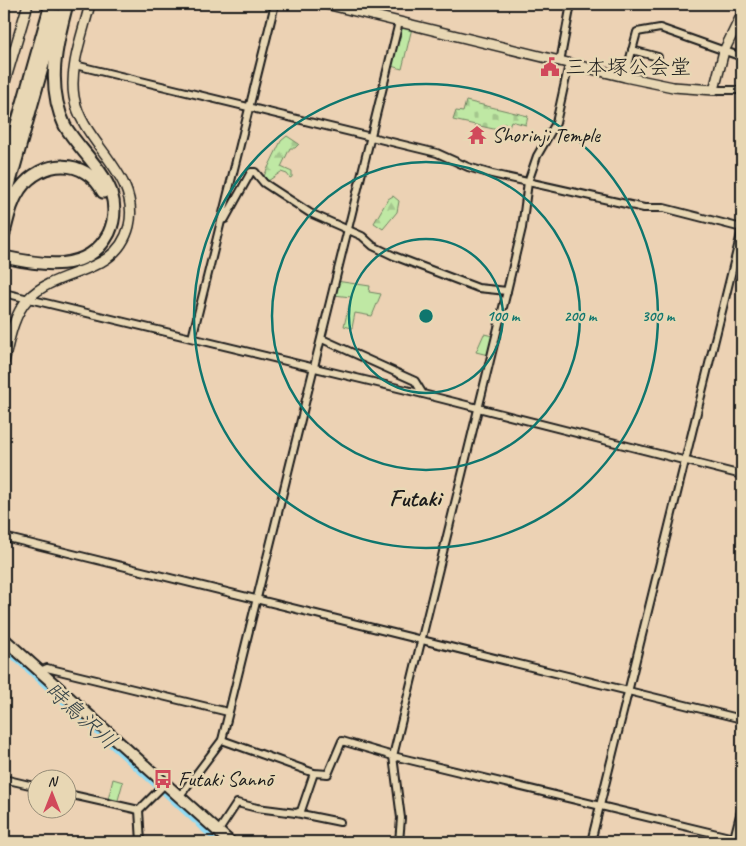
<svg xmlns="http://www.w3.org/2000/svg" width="746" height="846" font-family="Caveat,'Klee One',sans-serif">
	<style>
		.green { fill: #bfe8a4; stroke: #6e8260 }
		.forest { fill: url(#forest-firs); stroke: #6e8260 }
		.cemetery { fill: url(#cemetery-stones); stroke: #6e8260 }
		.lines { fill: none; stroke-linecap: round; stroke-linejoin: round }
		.river { stroke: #92dbf3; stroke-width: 9 }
		.street-casing { stroke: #1c1c1c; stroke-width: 10 }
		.secondary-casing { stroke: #1c1c1c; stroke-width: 12 }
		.primary-casing { stroke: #1c1c1c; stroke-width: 14 }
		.highway-casing { stroke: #1c1c1c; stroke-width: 15 }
		.street { stroke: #e8d7b4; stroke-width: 6 }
		.secondary { stroke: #e8d7b4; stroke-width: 9 }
		.primary { stroke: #e8d7b4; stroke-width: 10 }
		.highway { stroke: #e8d7b4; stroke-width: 11 }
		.ring { fill: none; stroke: #0f766e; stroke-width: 2.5 }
		.labels { text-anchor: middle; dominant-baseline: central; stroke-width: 5; stroke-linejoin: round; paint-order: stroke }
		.poi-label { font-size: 21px; fill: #1c1c1c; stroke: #e8d7b4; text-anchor: start }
		.water-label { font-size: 22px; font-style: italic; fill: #344247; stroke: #e8d7b4 }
		.quarter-label { font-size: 24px; font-weight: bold; fill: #1c1c1c; stroke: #e8d7b4 }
		.centre { fill: #0f766e; stroke: #e8d7b4; stroke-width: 2.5 }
		.ring-label { font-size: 15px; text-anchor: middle; font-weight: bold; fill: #0f766e; stroke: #e8d7b4; stroke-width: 5; stroke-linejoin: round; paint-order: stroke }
	</style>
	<defs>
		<pattern id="forest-firs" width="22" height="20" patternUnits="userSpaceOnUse" patternTransform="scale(1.25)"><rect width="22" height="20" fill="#bfe8a4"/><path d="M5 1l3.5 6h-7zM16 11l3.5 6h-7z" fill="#a4c68d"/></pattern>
		<pattern id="cemetery-stones" width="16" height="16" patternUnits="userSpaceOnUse" patternTransform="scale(1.25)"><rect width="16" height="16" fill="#bfe8a4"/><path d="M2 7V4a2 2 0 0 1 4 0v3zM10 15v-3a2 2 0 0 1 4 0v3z" fill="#a4c68d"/></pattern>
	</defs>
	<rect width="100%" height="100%" fill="#ecd2b4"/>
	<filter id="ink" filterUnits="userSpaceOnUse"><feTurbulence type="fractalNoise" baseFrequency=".02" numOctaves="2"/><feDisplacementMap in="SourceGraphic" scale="10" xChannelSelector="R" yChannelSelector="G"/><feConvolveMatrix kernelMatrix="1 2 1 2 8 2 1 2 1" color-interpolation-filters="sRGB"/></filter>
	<g filter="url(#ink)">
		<g class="green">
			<polygon points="402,26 412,28 402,69 391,66"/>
			<polygon points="336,281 370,286 369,292 381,294 372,316 355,313 352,328 344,326 351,297 334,295"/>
			<polygon points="484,334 493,336 488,355 476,352"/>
			<polygon points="113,779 123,782 118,800 116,802 108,800"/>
		</g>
		<g class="forest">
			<polygon points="287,136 299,144 295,148 290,148 281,167 292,172 292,177 290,178 287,174 281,172 268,181 264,176 281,141"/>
			<polygon points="393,196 399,201 397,212 383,229 374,223 388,199"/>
		</g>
		<polygon class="cemetery" points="466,101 528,116 526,125 511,121 507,132 453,120 456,111 463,112"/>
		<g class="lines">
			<g class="river">
				<polyline points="4,646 159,786"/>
				<polyline points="166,792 195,819"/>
				<polyline points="200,824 213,835"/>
			</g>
			<g class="street-casing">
				<g id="street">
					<polyline points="632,50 658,57"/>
					<polyline points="560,62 571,4"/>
					<polyline points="75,65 437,153 468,167 492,174 644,208 664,208 742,228"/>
					<polyline points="625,77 637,32 660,28 742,57"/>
					<polyline points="714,90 742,90"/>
					<polyline points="222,220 225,219 251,172 255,172 264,183 310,213 362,236 373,246 394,256 478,288 507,291"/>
					<polyline points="4,293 423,394"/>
					<polyline points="192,338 275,4"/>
					<polyline points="322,339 415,381 423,394 742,475"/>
					<polyline points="4,537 742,719"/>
					<polyline points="40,671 47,668 228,712"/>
					<polyline points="222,740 314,773 328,774 342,741 393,756 742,840"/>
					<polyline points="4,779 38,787"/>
					<polyline points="68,794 139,810 165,784"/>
					<polyline points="179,797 222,740 399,22"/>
					<polyline points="139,810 141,842"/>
					<polyline points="296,813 340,822"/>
					<polyline points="218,832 237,803 257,808 296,813 301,811 314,773"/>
					<polyline points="399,842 401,818 393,756 507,291 522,228 528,182 537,156 556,123 569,64"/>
					<polyline points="591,842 742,230"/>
					<polyline points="733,842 742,807"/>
				</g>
			</g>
			<g class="secondary-casing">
				<g id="secondary">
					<polyline points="326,4 625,77 673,87 714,90 724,51 742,14"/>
					<polyline points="4,85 28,4"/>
					<path d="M4 362C9 341 13 315 28 299 58 267 116 277 129 226 141 174 82 144 74 97 69 67 83 33 90 4"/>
				</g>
			</g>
			<g class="primary-casing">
				<polyline id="primary" points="4,639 230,842"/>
			</g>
			<g class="highway-casing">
				<g id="highway">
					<polyline points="4,170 51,4"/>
					<polyline points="4,203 57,15"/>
					<path d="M4 233C8 218 11 202 20 189 42 159 85 157 103 192"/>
					<path d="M4 257C41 265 88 274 109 233 115 220 115 205 111 192 102 168 78 148 65 126 46 86 56 45 67 4"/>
				</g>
			</g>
			<use href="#street" class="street"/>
			<use href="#secondary" class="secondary"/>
			<use href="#primary" class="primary"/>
			<use href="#highway" class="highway"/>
		</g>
	</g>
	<g class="ring">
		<circle cx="426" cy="316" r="77"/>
		<circle cx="426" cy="316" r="154"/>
		<circle cx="426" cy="316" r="232"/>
	</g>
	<defs>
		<g id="civic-bare" transform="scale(1.5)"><path d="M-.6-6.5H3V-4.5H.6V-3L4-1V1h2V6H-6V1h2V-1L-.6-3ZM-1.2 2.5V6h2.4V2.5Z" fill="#d1495b" stroke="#e8d7b4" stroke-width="2.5" paint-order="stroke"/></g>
		<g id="temple-bare" transform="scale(1.5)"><path d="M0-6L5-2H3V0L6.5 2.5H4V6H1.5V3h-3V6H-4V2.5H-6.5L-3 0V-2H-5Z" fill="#d1495b" stroke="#e8d7b4" stroke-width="2.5" paint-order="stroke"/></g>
		<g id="bus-bare" transform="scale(1.5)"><path d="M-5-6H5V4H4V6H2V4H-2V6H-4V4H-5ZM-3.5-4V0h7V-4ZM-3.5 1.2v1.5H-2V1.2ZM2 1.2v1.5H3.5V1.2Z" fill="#d1495b" stroke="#e8d7b4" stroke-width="2.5" paint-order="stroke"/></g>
	</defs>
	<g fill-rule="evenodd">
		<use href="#civic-bare" x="550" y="67"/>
		<use href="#temple-bare" x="477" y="135"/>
		<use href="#bus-bare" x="163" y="779"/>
	</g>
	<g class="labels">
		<g class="poi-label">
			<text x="565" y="67">三本塚公会堂</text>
			<text x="492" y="135">Shorinji Temple</text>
			<text x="178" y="779">Futaki Sannō</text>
		</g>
		<g class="water-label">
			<text transform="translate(81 716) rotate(42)">時鳥沢川</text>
		</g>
		<g class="quarter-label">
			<text x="415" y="498">Futaki</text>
		</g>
	</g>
	<circle cx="426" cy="316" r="8" class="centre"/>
	<g class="ring-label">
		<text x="503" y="321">100 m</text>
		<text x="580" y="321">200 m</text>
		<text x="658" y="321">300 m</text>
	</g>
	<rect width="746" height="846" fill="none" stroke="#e8d7b4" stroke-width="20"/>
	<rect x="10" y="10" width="726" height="826" fill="none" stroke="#1c1c1c" stroke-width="2" filter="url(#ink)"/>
	<g transform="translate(52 794)"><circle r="24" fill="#e8d7b4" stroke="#968c77"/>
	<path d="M0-4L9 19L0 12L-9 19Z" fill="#d1495b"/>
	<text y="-8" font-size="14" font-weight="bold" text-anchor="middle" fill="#1c1c1c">N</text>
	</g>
</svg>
